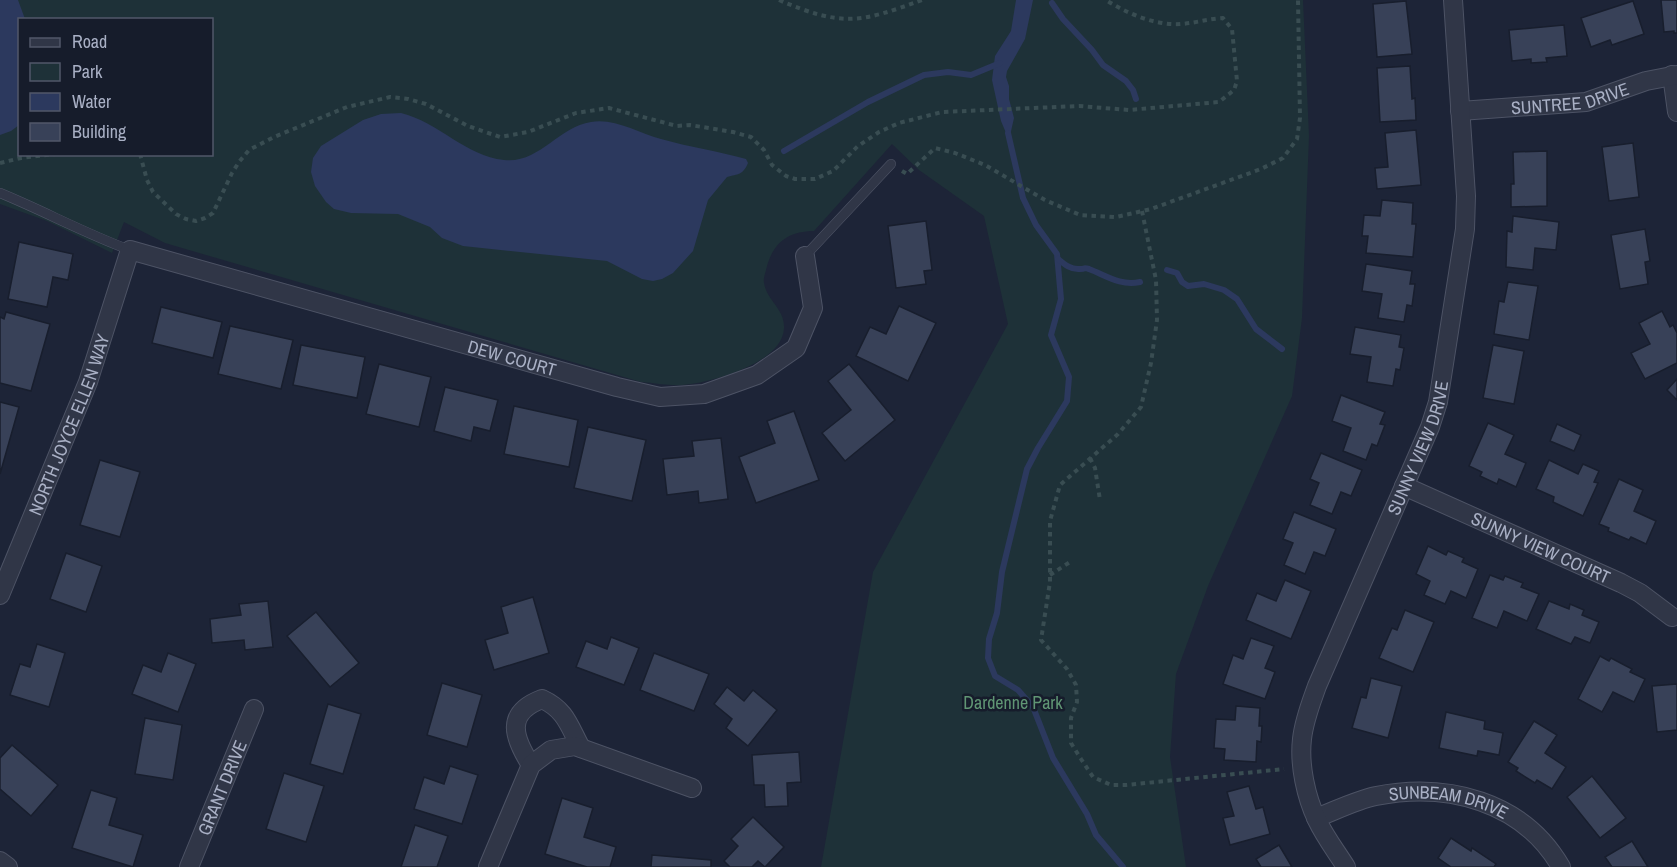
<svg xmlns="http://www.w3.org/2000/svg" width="1677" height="867" font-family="'Archivo Narrow',sans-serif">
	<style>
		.green { fill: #1e3138; fill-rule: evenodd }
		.water { fill: #2c395e }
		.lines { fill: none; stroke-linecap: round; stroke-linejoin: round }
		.stream { stroke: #2c395e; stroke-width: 6 }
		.building { fill: #384158; stroke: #181e2d; stroke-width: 1.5 }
		.lane-casing { stroke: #4d5365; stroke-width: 10 }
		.street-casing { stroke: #4d5365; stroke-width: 20 }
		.path { stroke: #394d52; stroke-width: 4; stroke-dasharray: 4.5 4.5; stroke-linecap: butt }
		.lane { stroke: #303647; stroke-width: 9 }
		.street { stroke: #303647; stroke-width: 18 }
		.labels { text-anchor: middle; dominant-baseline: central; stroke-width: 5; stroke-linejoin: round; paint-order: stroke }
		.street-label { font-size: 18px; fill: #a9b0c5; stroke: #161c2b }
		.park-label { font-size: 18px; fill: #609674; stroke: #161c2b }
	</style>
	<rect width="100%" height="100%" fill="#1d2437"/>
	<path class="green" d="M0 0H1303L1309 136 1302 318 1292 396 1208 586 1176 674 1170 757 1186 867H821L873 572 1008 324 984 216 919 170 892 144 814 231C787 231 772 244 766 270 765 274 763 279 764 283 767 301 785 309 784 328 783 363 711 383 683 385 669 386 655 383 641 382L165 243 124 222 112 253 47 221 0 204ZM20 20H212V154H20Z"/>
	<g class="water">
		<polygon points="0,0 18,0 25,19 20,20 19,125 11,131 0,135"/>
		<polygon points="1016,0 1033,0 1025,39 1007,71 1006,77 1009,86 1009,99 1014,118 1009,140 1001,121 992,80 995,56 1011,31"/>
		<path d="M401 113C438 122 466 156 504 160 539 164 558 127 591 122 615 118 638 133 661 139 689 147 718 151 746 159L748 163C743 175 738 174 727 177L708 200 693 251 673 273 662 279 653 281 642 279 607 261 463 246 442 238 430 227 398 214 351 213 334 209 326 202 315 186 311 172 313 158 321 146 363 120 381 114Z"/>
	</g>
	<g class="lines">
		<g class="stream">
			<polyline points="1052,3 1063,19 1092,50 1103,65 1126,81 1133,90 1136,99"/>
			<polyline points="1008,133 1023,198 1036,225 1057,254 1061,299 1051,335 1069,377 1067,401 1038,448 1027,469 1002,572 997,613 989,639 988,658 995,676 1018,690 1033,707 1053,758 1087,814 1096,835 1123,867"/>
			<polyline points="784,151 868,102 924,75 948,72 971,75 1000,63"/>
			<path d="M1058 259C1064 264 1071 270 1080 269 1087 269 1082 267 1089 269 1107 276 1120 286 1140 282"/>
			<polyline points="1167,270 1177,273 1182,282 1188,286 1204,284 1224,290 1237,299 1256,329 1282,349"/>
		</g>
	</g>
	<g class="building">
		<polygon points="1661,0 1677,0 1677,33 1674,33 1674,31 1664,32"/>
		<polygon points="1406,1 1412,54 1377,57 1373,4"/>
		<polygon points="1633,1 1644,34 1612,45 1610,40 1591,47 1581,18"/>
		<polygon points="1564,25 1567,56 1546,58 1547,62 1531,63 1531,59 1512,61 1509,30"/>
		<polygon points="1410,66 1412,99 1415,98 1416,120 1380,122 1377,68"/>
		<polygon points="1416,130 1421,185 1377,189 1375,168 1388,167 1385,133"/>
		<polygon points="1633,143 1639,197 1609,201 1602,147"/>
		<polygon points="1547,151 1547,206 1511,207 1511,184 1514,184 1513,152"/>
		<polygon points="1382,200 1413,203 1412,224 1416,224 1413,257 1366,253 1368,236 1362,236 1364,215 1380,216"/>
		<polygon points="1513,216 1559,222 1556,250 1535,248 1533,270 1506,267 1507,231 1512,232"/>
		<polygon points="926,221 932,270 924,271 926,284 896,288 888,226"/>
		<polygon points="1645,229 1650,261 1645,262 1648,284 1620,289 1611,235"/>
		<polygon points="19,242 73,254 68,280 53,277 47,307 8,299"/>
		<polygon points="1366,264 1412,271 1410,284 1415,284 1412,306 1407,305 1404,322 1378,318 1382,294 1362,291"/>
		<polygon points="1508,282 1538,286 1529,340 1494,334 1499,301 1504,302"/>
		<polygon points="899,306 936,323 908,381 856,356 870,327 886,334"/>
		<polygon points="161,307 222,322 213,358 152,343"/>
		<polygon points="1662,311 1670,327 1673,325 1677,333 1677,363 1645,379 1631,353 1650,344 1639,323"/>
		<polygon points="6,312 50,324 31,391 0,383 0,317 4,319"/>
		<polygon points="230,326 293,340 281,389 218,374"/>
		<polygon points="1355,327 1401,335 1399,347 1404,348 1400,370 1396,369 1393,386 1367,382 1371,357 1350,354"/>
		<polygon points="301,345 365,357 357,398 293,385"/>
		<polygon points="1493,345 1524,351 1514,404 1483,398"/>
		<polygon points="379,364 431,377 419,427 366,414"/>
		<polygon points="849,364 895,420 845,461 822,433 851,410 828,381"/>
		<polygon points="1677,379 1677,400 1667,390"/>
		<polygon points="445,387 498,400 490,431 474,427 471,441 434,431"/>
		<polygon points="1341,395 1385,412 1380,424 1385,425 1377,446 1372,444 1366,460 1343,451 1351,428 1332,421"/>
		<polygon points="0,402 19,407 0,474"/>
		<polygon points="514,406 578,420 569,467 504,454"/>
		<polygon points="794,411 819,480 756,503 739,457 775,443 767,421"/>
		<polygon points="1488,423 1514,435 1505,454 1526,463 1516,487 1499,479 1497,484 1480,476 1482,472 1469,466"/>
		<polygon points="1557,424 1581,435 1574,451 1550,441"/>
		<polygon points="588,427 646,440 632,501 574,488"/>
		<polygon points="721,438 728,499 699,503 698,491 667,495 663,459 694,456 692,441"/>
		<polygon points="1321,453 1362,470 1351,496 1341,492 1332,514 1310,505 1319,483 1310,479"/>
		<polygon points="100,460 140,472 120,537 80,525"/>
		<polygon points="1549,460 1578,474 1583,464 1599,471 1594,482 1598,483 1583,516 1553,502 1554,497 1536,489"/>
		<polygon points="1619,479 1643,490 1634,511 1656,521 1646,544 1631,537 1629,540 1608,531 1609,528 1599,524"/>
		<polygon points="1294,512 1336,529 1325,556 1314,552 1305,574 1284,565 1293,543 1283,539"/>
		<polygon points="1428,546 1446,555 1448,551 1464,558 1462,562 1478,569 1466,598 1451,591 1445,604 1424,595 1430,581 1416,574"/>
		<polygon points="66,553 102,566 86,612 50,599"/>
		<polygon points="1490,575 1503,580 1505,576 1523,583 1521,587 1539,594 1527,621 1504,611 1497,628 1472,618"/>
		<polygon points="1285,580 1311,591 1291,639 1246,620 1257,593 1276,601"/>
		<polygon points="533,597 549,653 494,670 485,640 508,633 501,607"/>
		<polygon points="268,601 273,647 245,650 244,640 212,643 210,619 241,615 239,604"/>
		<polygon points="1549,601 1569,609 1570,604 1584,610 1582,615 1599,622 1590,643 1575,637 1571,644 1536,629"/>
		<polygon points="1405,610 1434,622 1413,672 1379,658 1392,628 1397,630"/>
		<polygon points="316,612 359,663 330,687 287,636"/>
		<polygon points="611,637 639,648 624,685 576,667 586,641 607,649"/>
		<polygon points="1251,638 1274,646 1265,668 1275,672 1265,699 1223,684 1233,655 1243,659"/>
		<polygon points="37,644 65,653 49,707 10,695 20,664 30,667"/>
		<polygon points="168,653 196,664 178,712 132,694 143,665 161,672"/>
		<polygon points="654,653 709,674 694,711 640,690"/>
		<polygon points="1600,656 1609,661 1611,658 1632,669 1630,672 1645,679 1634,702 1613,692 1602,712 1578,699"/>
		<polygon points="1371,678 1402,686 1388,738 1352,728 1361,697 1366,698"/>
		<polygon points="442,683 482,695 467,747 427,735"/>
		<polygon points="1677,684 1677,730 1657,732 1652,686"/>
		<polygon points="727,687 744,701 753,690 777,710 748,746 726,728 732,719 714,704"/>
		<polygon points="328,704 361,714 343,774 310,764"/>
		<polygon points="1236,706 1260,708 1259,726 1262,726 1261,742 1257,741 1256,762 1224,760 1225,749 1214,748 1216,719 1235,720"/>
		<polygon points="1446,712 1485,721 1484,729 1503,733 1499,755 1478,751 1477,756 1439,748"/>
		<polygon points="145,718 182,725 173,780 135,774"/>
		<polygon points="1534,721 1557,735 1545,753 1566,767 1552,789 1537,780 1535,783 1516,771 1518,768 1508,762"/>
		<polygon points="12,745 58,785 31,816 0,789 0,758"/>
		<polygon points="799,752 801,782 787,783 788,806 765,807 764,785 754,785 752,755"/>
		<polygon points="450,766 478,775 462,824 414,809 424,777 444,784"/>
		<polygon points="284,773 324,786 306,842 266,829"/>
		<polygon points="1592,776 1626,818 1600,838 1567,797"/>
		<polygon points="1249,786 1256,809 1263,807 1270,834 1230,845 1223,818 1234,816 1227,792"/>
		<polygon points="91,790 117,798 109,825 143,835 133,867 72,848"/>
		<polygon points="562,798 593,808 584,837 616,847 610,867 587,867 545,854"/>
		<polygon points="753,817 784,847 765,867 758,861 752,867 730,867 724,861 738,846 731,839"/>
		<polygon points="415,825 448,836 437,867 401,867"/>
		<polygon points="1451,838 1471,851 1472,848 1496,864 1494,867 1451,867 1438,858"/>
		<polygon points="1632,841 1648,867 1612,867 1605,857"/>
		<polygon points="1279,845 1292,867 1261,867 1256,859"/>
		<polygon points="652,855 711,860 711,867 651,867"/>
	</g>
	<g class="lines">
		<g class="lane-casing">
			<g id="lane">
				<path d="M0 193C44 211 86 234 130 250"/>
				<polyline points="805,256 891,164"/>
			</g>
		</g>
		<g class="street-casing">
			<g id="street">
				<polyline points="1672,75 1677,112"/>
				<path id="s1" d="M1460 111 1586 102 1646 81 1677 75"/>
				<path id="s2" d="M1404 486 1621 583 1640 593 1672 617"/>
				<path id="s3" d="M0 595 88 382 130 250 617 387 660 397 704 394 757 375 796 348 813 308 805 256"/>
				<path d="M531 765C513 737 505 713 542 699 566 710 569 726 581 748"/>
				<path id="s4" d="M1316 818C1335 811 1356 800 1376 796 1447 782 1523 801 1561 867"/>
				<polyline points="0,861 8,867"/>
				<path id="s5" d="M189 867 254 709"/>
				<polyline points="488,867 531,765 551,750 575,746 692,788"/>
				<path id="s6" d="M1346 867C1336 851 1325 837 1317 820 1306 797 1299 765 1302 739 1304 720 1311 703 1317 686L1430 427 1438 402 1465 229 1466 196 1453 0"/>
			</g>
		</g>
		<g class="path">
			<path d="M779 0C842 27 860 23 922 0"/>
			<path d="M140 154 147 180 153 192 176 214 186 219 196 221 205 218 213 213 232 173 239 162 249 150 274 137 347 107 390 97 408 99 426 104 468 126 500 137 528 132 576 113 609 108 677 126 690 125 733 132 751 137 764 150 772 165 786 176 795 179H815L833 171 858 146 879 132 899 123 942 112 1079 106 1129 110 1219 102 1234 90 1237 81 1232 29 1223 18C1208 19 1195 23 1181 24 1156 26 1126 13 1106 0"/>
			<polyline points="0,163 21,158 55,154"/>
			<polyline points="902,171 907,174 935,148 955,153 985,165 1045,200 1080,215 1116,217 1151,209 1261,169 1283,158 1297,139 1300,118 1298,0"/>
			<polyline points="1142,211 1156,280 1157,320 1151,363 1141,407 1118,434 1060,485 1050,521 1050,582 1041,640 1067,669 1076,685 1077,702 1071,718 1071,743 1081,759 1093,777 1111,785 1126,785 1284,769"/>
			<polyline points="1090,458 1095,468 1100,500"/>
			<polyline points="1050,575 1070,562"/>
		</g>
		<use href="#lane" class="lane"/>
		<use href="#street" class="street"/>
	</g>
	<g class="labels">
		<g class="street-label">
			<text stroke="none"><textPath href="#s1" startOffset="111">SUNTREE DRIVE</textPath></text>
			<text stroke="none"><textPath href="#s3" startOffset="766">DEW COURT</textPath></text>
			<text stroke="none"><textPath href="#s3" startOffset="184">NORTH JOYCE ELLEN WAY</textPath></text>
			<text stroke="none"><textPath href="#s6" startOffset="453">SUNNY VIEW DRIVE</textPath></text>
			<text stroke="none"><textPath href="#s2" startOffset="150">SUNNY VIEW COURT</textPath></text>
			<text stroke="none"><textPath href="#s5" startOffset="86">GRANT DRIVE</textPath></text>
			<text stroke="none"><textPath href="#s4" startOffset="138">SUNBEAM DRIVE</textPath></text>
		</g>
		<g class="park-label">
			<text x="1013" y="702">Dardenne Park</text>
		</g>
	</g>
	<rect x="18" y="18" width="195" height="138" fill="#161c2b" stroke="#515769" stroke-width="1.5"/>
	<rect x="30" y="38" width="30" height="9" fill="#303647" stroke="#515769" stroke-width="1.5"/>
	<text x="72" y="48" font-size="18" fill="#a9b0c5">Road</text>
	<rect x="30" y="63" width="30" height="18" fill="#1e3138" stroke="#515769" stroke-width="1.5"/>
	<text x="72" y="78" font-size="18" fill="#a9b0c5">Park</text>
	<rect x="30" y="93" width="30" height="18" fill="#2c395e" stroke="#515769" stroke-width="1.5"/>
	<text x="72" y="108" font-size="18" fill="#a9b0c5">Water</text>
	<rect x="30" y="123" width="30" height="18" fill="#384158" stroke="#515769" stroke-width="1.5"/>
	<text x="72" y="138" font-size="18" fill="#a9b0c5">Building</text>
</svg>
